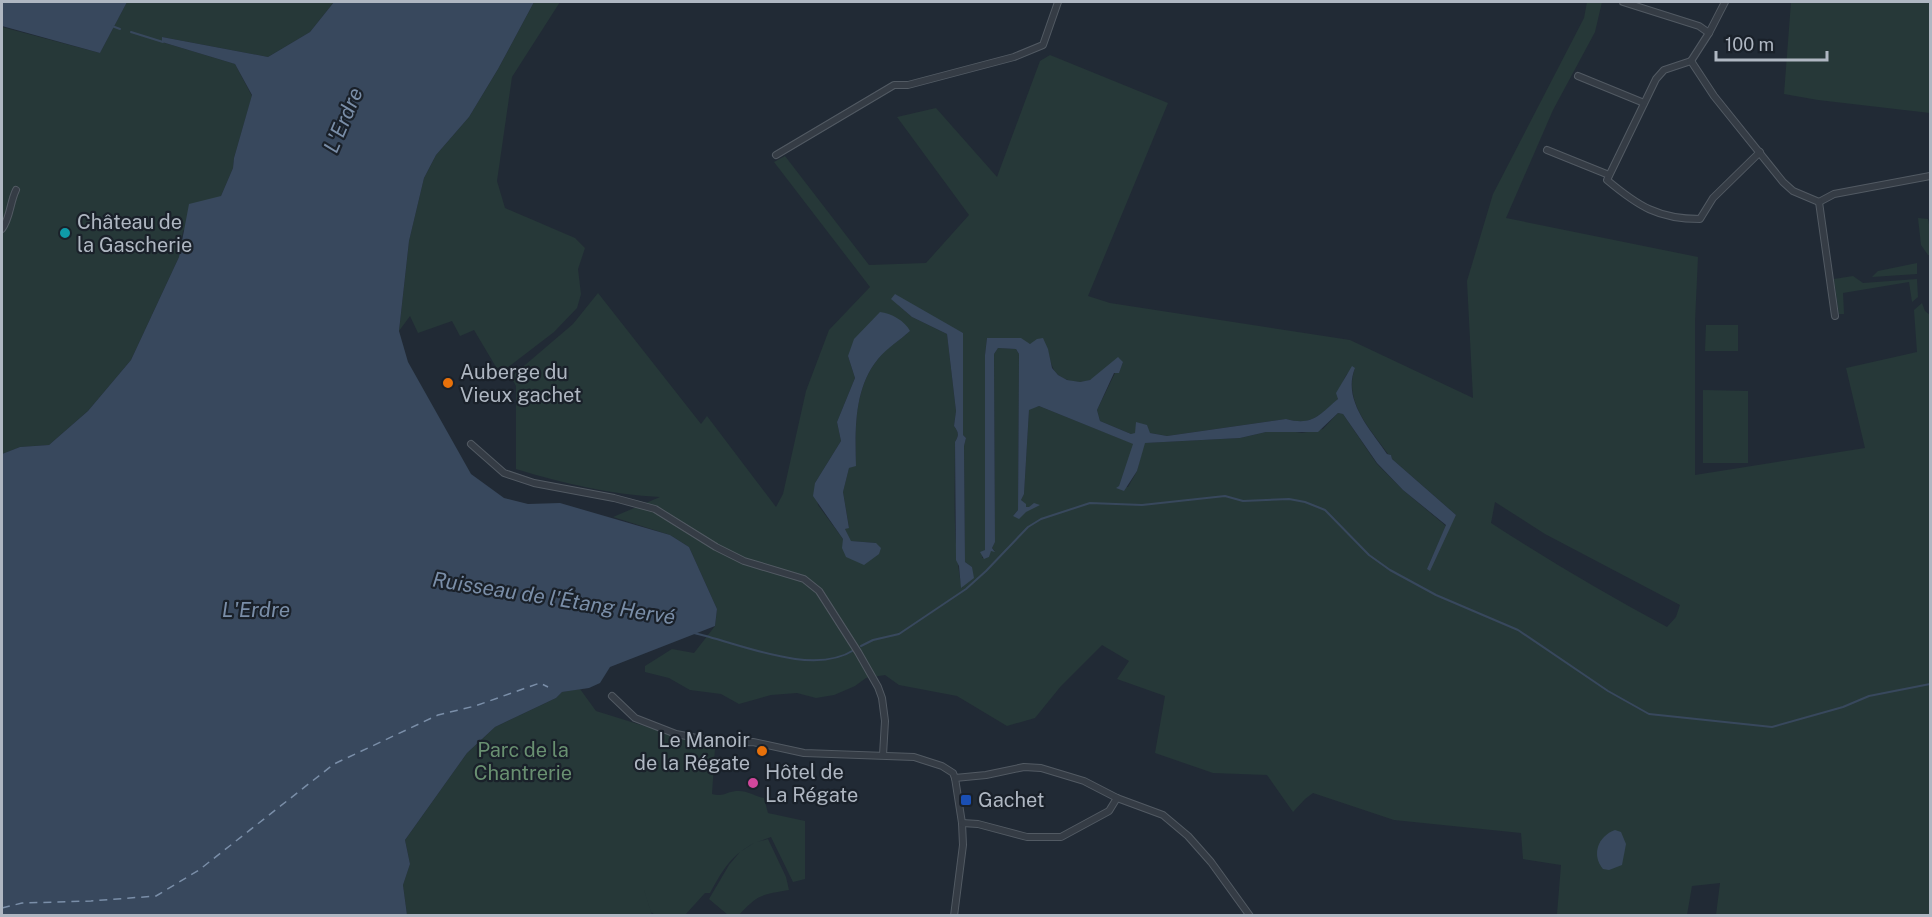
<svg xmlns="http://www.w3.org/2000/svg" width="1932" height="917" font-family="'Public Sans',sans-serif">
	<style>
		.green { fill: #263838; fill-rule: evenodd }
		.water { fill: #38485d }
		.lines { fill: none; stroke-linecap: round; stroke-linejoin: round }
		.stream { stroke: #38485d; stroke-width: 2 }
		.ferry { stroke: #7a8ea8; stroke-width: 1.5; stroke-dasharray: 8 6; stroke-linecap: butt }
		.minor-casing { stroke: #525a63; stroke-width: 8 }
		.minor { stroke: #353c45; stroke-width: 6 }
		.culture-dot { fill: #0f9aa8; stroke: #1a212a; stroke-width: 2 }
		.food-dot { fill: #e8710a; stroke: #1a212a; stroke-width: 2 }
		.hotel-dot { fill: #d1479c; stroke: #1a212a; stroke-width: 2 }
		.transit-dot { fill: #1a4fb4; stroke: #1a212a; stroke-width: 2 }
		.labels { text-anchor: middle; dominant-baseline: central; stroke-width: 4.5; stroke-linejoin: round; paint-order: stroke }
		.poi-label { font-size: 20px; fill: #afb7c2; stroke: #1a212a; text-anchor: start }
		.park-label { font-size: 20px; fill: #699071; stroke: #1a212a }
		.water-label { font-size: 21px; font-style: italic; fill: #7a8ea8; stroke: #1a212a }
	</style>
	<rect width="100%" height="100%" fill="#212a35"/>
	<g class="green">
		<polygon points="127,2 334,2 310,32 268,57 162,37 162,42 235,64 252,96 234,158 233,168 221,196 183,231 179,257 131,360 88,411 49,445 20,447 2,454 2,27 100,53"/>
		<polygon points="534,2 560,2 512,77 497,181 505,208 575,238 585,248 578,269 581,294 577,308 554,332 503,371 496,367 474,330 460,336 452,321 418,333 410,316 399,331 409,241 424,178 436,155 469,117 498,69"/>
		<path d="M1587 2H1602L1595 32 1553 110 1506 218 1698 257 1695 321V475L1865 448 1846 368 1917 352 1914 310 1922 303 1925 311 1930 315V915H1716L1720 883 1692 886 1687 915 1570 916 1557 914 1561 865 1523 859 1521 833 1394 820 1313 793 1305 799 1293 812 1267 775 1213 773 1155 753 1165 696 1117 679 1129 661 1102 645 1061 686 1035 718 1007 726 957 696 899 685 885 675 866 678 855 686 834 695 816 698 797 693 771 695 739 704 721 694 690 690 669 678 645 672V666L672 649 694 653 715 626 717 609 689 547 670 535 613 517 660 497C612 495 562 483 516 469V386L511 377 573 324 598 293 701 424 707 416 776 507 783 494 806 391 829 330 870 287 774 162 785 156 869 265 926 263 969 215 897 117 936 108 997 177 1040 61 1050 55 1168 103 1088 296 1110 303 1350 340 1473 398 1467 281 1493 194 1584 18ZM897 304 963 333V435L966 438 964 446 965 562 972 567 962 588C952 541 955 491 955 442 959 435 959 433 954 426L956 411 947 334 912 317ZM910 331C900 340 886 348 878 359 854 388 855 429 856 465L849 468 843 492 849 527 845 529 850 541 876 543 843 548V539L818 505 815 483 841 441 837 422 855 378 848 356ZM987 338 1031 344 1044 342C1049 350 1049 359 1053 368 1058 380 1078 385 1090 380 1101 375 1112 368 1123 362L1119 372 1115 373 1097 410 1100 421 1131 434 1150 433 1167 436 1286 419C1304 424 1312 421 1326 410 1329 407 1334 404 1337 400 1345 389 1339 376 1355 368 1343 401 1370 429 1388 454L1391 455 1392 459 1456 515 1427 569 1446 526 1403 490 1377 464 1343 414 1338 413 1323 429 1302 433 1290 431 1266 432 1240 438 1144 443 1137 471 1128 487 1119 486 1134 444 1039 406 1029 409 1024 494 1021 500 1026 507H1029L1013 516 1018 510 1019 354 1016 349 998 348 994 354 995 542 992 548 995 551H990L989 557 982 558 985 550V355ZM1495 502 1545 534 1680 605 1676 617 1667 627C1607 595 1548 560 1491 523Z"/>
		<polygon points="1791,2 1930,2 1930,113 1818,100 1784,94"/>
		<polygon points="1918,218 1928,219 1930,229 1930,255 1928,255 1921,245"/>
		<polygon points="1917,263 1917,274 1872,277 1878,271"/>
		<polygon points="1853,276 1863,283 1917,279 1918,297 1912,302 1909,282 1843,293 1844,314 1839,314 1834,279"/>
		<polygon points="1706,325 1738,325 1738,351 1705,351"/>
		<polygon points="1703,390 1748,391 1748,463 1703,463"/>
		<path d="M580 689 596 711 715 748 712 794C724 797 726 792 736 791 747 790 754 796 764 798L768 813 805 821V879L793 882 771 837 757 842 768 839 786 877 789 890C761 895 758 894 739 915H728L709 899 729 865 740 852 754 843C730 856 723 870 710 893H705L685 915H655L651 912 638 871 652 915H407L403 885 410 864 405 840 467 753 495 727 556 698 562 692Z"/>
	</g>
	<g class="water">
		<polygon points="2,2 127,2 100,53 2,26"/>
		<polygon points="334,2 534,2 498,69 469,117 436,155 424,178 409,241 399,331 408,362 471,474 504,498 528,504 560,503 670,535 689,547 717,609 715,626 610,667 600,683 589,688 562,692 556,698 495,727 467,753 405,840 410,864 403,885 407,915 2,915 2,454 20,447 49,445 88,411 131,360 179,257 189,204 221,196 233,168 234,158 252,95 235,64 162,42 162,37 268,57 310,32"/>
		<path d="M895 294 963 333V435L966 438 964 446 965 562 972 567 974 578 961 588 959 566 956 560 955 442C959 435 959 433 954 426L956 411 947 334 912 317 891 299Z"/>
		<path d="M880 312C891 313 905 321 910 331 900 340 887 348 878 359 854 388 855 429 856 466L849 468 843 492 849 528 845 529 851 541 876 543 881 548 879 554 864 565 846 557 842 548 843 539 813 496 815 483 841 441 837 422 855 378 848 356 854 339Z"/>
		<path d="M987 338H1021L1030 344 1037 339 1043 338 1048 349 1052 368 1058 375 1067 380 1080 382 1090 380 1118 357 1123 362 1119 373H1114L1097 410 1100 421 1131 434 1135 433 1136 422 1147 425 1150 433 1167 436 1286 419C1313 426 1319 415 1338 399L1336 393 1352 366 1355 368C1342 400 1370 429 1387 454L1391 455 1392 459 1456 515 1430 571 1427 569 1446 525 1403 490 1377 463 1343 414 1338 413 1318 432H1266L1240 438 1145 443 1137 471 1124 491 1116 488 1119 486 1133 444 1039 406 1029 410 1024 494 1021 500 1026 504V507H1029L1034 503 1040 505 1026 512 1019 519 1013 516 1018 510 1019 354 1016 349 998 348 994 354 995 542 992 548 995 552 991 551 989 557 984 559 980 552 985 550V355Z"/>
		<path d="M1615 830 1621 832 1626 844 1622 865 1609 870 1603 869C1591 855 1598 836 1615 830Z"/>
	</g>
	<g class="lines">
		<g class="stream">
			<polyline points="112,26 120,29"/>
			<polyline points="131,32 163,42"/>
			<path d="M694 633C739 643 812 677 854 650"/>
			<polyline points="861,646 873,640 899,634 966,589 986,571 1028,527 1041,519 1090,503 1142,505 1225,496 1243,501 1289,499 1305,502 1325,510 1369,555 1390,570 1436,595 1518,630 1608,691 1649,714 1772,727 1843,707 1869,696 1930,684"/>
		</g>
		<polyline class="ferry" points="2,908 22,903 91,901 156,896 199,870 334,764 438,715 475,706 540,683 548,687"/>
		<g class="minor-casing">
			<g id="minor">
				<polyline points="1623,2 1699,26 1709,33"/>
				<path d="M1691 61 1664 70 1656 79 1607 180C1638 206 1658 219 1700 219L1713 198 1760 152"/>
				<polyline points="1691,61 1714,96 1783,182 1793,191 1819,202"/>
				<polyline points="1691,61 1709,33 1725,2"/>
				<polyline points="1578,76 1644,103"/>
				<polyline points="1547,150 1609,175"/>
				<polyline points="776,155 894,85 908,85 1014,57 1043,45 1058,2"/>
				<polyline points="1819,202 1834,194 1930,176"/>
				<polyline points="1819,202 1835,316"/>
				<path d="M2 229C10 219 10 202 16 190"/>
				<polyline points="471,444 504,473 534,483 614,498 655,509 716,547 744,561 804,579 819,591 858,652 878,687 882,698 885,721 883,755"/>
				<polyline points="612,696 635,718 676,734 723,743 753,742 804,753 914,757 942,766 953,773 955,778 962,823 963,845 954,916"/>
				<polyline points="955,778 986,775 1024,767 1041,768 1084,781 1117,798 1163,815 1188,836 1211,862 1250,916"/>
				<polyline points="962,823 978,824 1027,837 1061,837 1109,811 1117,798"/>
			</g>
		</g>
		<use href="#minor" class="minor"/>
	</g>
	<circle class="culture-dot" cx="65" cy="233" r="6"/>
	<g class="food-dot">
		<circle cx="448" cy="383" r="6"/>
		<circle cx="762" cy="751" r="6"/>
	</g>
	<circle class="hotel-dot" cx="753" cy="783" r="6"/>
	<rect class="transit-dot" x="960" y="794" width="12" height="12" rx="3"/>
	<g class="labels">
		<g class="poi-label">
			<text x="77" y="222">Château de<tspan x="77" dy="23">la Gascherie</tspan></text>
			<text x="460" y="372">Auberge du<tspan x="460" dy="23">Vieux gachet</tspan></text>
			<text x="750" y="740" text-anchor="end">Le Manoir<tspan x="750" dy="23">de la Régate</tspan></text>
			<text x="765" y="772">Hôtel de<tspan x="765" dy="23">La Régate</tspan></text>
			<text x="978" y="800">Gachet</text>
		</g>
		<g class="park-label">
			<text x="523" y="750">Parc de la<tspan x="523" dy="23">Chantrerie</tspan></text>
		</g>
		<g class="water-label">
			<text transform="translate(343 120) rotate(-67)">L'Erdre</text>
			<text transform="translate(554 598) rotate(9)">Ruisseau de l'Étang Hervé</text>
			<text x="256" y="609">L'Erdre</text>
		</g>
	</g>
	<rect width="1932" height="917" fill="none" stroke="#afb7c2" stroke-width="6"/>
	<path d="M1716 51v9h111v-9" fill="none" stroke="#afb7c2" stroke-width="3"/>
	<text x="1725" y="51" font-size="18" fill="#afb7c2" stroke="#1a212a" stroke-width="4.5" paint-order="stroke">100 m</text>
</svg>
